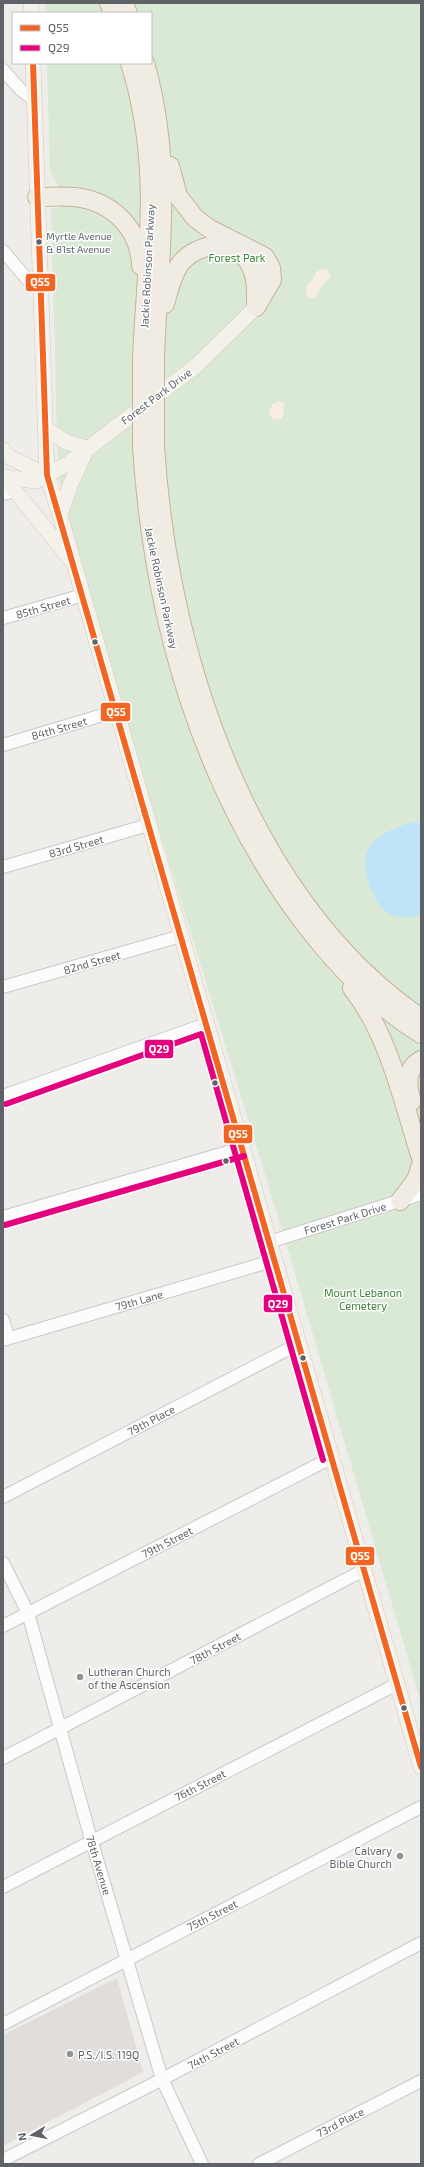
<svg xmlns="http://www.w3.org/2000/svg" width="424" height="2167" font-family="'Exo 2',sans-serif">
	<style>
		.education { fill: #e0ddda }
		.green { fill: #d9e9d6 }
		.sand { fill: #f5eee1 }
		.water { fill: #c0e4f7 }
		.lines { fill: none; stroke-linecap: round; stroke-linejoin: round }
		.minor-casing { stroke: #c9c9c9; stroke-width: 14 }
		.major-casing { stroke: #d5cbb9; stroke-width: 16 }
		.highway-casing { stroke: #c5b398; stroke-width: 20 }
		.minor { stroke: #fcfcfc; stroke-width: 12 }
		.major { stroke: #f3f1ea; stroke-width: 15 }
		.highway { stroke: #f0ebe3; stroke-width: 18 }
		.highway-bridge-casing { stroke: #c5b398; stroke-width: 20; stroke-linecap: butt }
		.highway-bridge { stroke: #f0ebe3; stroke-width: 18 }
		.bus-1-casing { stroke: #fff; stroke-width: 9 }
		.bus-2-casing { stroke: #fff; stroke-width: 9 }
		.bus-1 { stroke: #f26522; stroke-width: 6 }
		.bus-2 { stroke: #e5007d; stroke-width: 6 }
		.bus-dot { fill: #5f6367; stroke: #fff; stroke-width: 1.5 }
		.poi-dot { fill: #919395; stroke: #fff; stroke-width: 1.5 }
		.labels { text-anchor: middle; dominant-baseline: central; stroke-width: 3; stroke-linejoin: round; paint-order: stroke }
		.bus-label { font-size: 10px; fill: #5f6367; stroke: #fff; text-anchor: start }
		.park-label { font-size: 11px; fill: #3c8439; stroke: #fff }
		.street-label { font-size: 11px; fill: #5f6367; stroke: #fff }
		.poi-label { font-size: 11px; fill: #5f6367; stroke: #fff; text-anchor: start }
		.line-badge { stroke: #fff; stroke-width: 1.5 }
		.badge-label { font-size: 11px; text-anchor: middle; font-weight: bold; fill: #fff }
	</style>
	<rect width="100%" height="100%" fill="#eeedea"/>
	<polygon class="education" points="117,1978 143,2072 3,2146 3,2035"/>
	<polygon class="green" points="45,3 421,3 421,1703 290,1256 87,594 58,475 51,208 59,208 58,185 50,172 47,63 151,63 151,13 45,13"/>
	<g class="sand">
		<polygon points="323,269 328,271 331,277 323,284 315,298 309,298 306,295 307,285 312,281 316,272"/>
		<polygon points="280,401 284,404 284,412 282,418 273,420 269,414 272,404"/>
	</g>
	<path class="water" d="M412 822 421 823V915C412 918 396 919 388 913 374 904 361 871 366 855 372 835 396 828 412 822Z"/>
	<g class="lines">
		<g class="minor-casing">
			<g id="minor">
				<polyline points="3,70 21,90 34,100"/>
				<polyline points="3,251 27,279 40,281"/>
				<polyline points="3,494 15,491"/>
				<polyline points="3,618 83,595"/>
				<polyline points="3,745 116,711"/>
				<polyline points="3,867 148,825"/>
				<polyline points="3,987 181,936"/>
				<polyline points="3,1096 206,1024"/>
				<polyline points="3,1217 242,1148"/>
				<polyline points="269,1242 421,1194"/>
				<polyline points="3,1320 8,1338"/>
				<polyline points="3,1340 262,1264 273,1256"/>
				<polyline points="3,1497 298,1344"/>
				<polyline points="3,1563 28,1613 89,1832 162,2079 202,2164"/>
				<polyline points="3,1626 331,1458"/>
				<polyline points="3,1758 364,1570"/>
				<polyline points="3,1887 397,1684"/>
				<polyline points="3,2024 421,1807"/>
				<polyline points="3,2160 151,2085 421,1943"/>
				<polyline points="259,2164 421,2081"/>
			</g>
		</g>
		<g class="major-casing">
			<g id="major">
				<polyline points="31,3 31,13"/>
				<polyline points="33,63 47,475 60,515 421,1767"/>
				<polyline points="45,428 66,442 87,448"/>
				<polyline points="3,450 9,457 47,475"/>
				<polyline points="3,476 70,559"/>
				<polyline points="4,477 36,481 69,463 196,366 256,307"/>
				<polyline points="60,515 71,483 85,453"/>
			</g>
		</g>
		<g class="highway-casing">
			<g id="highway">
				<polyline points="109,3 113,13"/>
				<polyline points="123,3 128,13"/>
				<path d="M130 63C162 165 147 253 142 357"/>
				<path d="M145 63C174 163 159 255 155 356"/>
				<polyline points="170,166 178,196 195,218 210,229 265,257 271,268 272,280 256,307"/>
				<path d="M37 197C50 197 62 196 75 197 111 201 140 228 141 266"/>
				<path d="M165 304C169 290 172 275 180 264 197 242 236 237 250 265 257 277 256 293 256 307"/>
				<path d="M155 445C167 647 245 898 421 1018"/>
				<path d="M142 447C153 616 201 787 304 923 336 965 375 1006 421 1034"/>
				<path d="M352 988C390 1037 402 1100 421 1158"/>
				<path d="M412 1101C407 1086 405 1069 421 1060"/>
				<polyline points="400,1201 416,1180 421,1165"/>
			</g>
		</g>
		<use href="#minor" class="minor"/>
		<use href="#major" class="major"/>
		<use href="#highway" class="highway"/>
		<g class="highway-bridge-casing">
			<g id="highway-bridge">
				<polyline points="155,445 155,356"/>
				<polyline points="142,447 142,357"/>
			</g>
		</g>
		<use href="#highway-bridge" class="highway-bridge"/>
		<g class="bus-1-casing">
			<polyline id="bus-1" points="33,63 47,475 421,1767"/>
		</g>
		<g class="bus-2-casing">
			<g id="bus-2">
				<polyline points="6,1104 201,1034 323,1460"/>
				<polyline points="5,1225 244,1156"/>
			</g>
		</g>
		<use href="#bus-1" class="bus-1"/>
		<use href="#bus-2" class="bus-2"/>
	</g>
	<g class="bus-dot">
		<circle cx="39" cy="242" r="3.5"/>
		<circle cx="95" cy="642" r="3.5"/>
		<circle cx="215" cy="1083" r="3.5"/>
		<circle cx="226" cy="1161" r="3.5"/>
		<circle cx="303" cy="1358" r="3.5"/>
		<circle cx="404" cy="1708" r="3.5"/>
	</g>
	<g class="poi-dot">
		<circle cx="80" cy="1677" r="4"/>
		<circle cx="400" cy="1856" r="4"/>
		<circle cx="70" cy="2054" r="4"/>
	</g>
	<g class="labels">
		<g class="bus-label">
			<text x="46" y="236">Myrtle Avenue<tspan x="46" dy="13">&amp; 81st Avenue</tspan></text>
		</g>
		<g class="park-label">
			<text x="237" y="257">Forest Park</text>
			<text x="363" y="1292">Mount Lebanon<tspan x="363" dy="13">Cemetery</tspan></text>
		</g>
		<g class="street-label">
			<text transform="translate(147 266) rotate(-87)">Jackie Robinson Parkway</text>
			<text transform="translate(156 396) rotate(-37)">Forest Park Drive</text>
			<text transform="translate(162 588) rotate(78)">Jackie Robinson Parkway</text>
			<text transform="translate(43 607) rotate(-16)">85th Street</text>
			<text transform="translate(59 728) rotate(-16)">84th Street</text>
			<text transform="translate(76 846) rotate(-16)">83rd Street</text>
			<text transform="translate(92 962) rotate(-16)">82nd Street</text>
			<text transform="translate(345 1218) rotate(-17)">Forest Park Drive</text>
			<text transform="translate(139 1300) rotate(-16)">79th Lane</text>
			<text transform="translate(151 1420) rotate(-28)">79th Place</text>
			<text transform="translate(167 1542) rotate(-27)">79th Street</text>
			<text transform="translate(215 1648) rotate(-28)">78th Street</text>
			<text transform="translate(200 1785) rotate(-27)">76th Street</text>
			<text transform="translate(99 1865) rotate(73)">78th Avenue</text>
			<text transform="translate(212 1915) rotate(-27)">75th Street</text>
			<text transform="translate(213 2053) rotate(-28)">74th Street</text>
			<text transform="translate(340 2122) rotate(-27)">73rd Place</text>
		</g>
		<g class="poi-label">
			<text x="88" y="1671">Lutheran Church<tspan x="88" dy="13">of the Ascension</tspan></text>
			<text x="392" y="1850" text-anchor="end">Calvary<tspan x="392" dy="13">Bible Church</tspan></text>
			<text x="78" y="2054">P.S./I.S. 119Q</text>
		</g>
	</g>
	<g class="line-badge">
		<rect x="25" y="273" width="31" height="19" rx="4" fill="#f26522"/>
		<rect x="100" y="702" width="31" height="20" rx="4" fill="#f26522"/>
		<rect x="144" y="1039" width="30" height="20" rx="4" fill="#e5007d"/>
		<rect x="223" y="1124" width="30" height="20" rx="4" fill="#f26522"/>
		<rect x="263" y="1294" width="30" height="19" rx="4" fill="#e5007d"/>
		<rect x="345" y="1546" width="30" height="20" rx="4" fill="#f26522"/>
	</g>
	<g class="badge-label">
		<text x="40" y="286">Q55</text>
		<text x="116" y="716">Q55</text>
		<text x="159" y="1053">Q29</text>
		<text x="238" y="1138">Q55</text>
		<text x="278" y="1308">Q29</text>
		<text x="360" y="1560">Q55</text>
	</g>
	<rect width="424" height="2167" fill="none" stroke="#5f6367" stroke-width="8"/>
	<rect x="12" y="12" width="140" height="52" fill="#ffffff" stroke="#bfc1c2"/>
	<rect x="20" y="25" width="20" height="6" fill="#f26522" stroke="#bfc1c2"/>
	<text x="48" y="32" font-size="12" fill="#5f6367">Q55</text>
	<rect x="20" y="45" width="20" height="6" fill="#e5007d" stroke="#bfc1c2"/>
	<text x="48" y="52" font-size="12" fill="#5f6367">Q29</text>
	<g transform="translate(32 2135) rotate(260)" stroke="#ffffff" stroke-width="3" paint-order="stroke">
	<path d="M0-3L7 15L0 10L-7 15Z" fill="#5f6367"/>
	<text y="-6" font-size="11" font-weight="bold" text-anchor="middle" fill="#5f6367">N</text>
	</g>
</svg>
